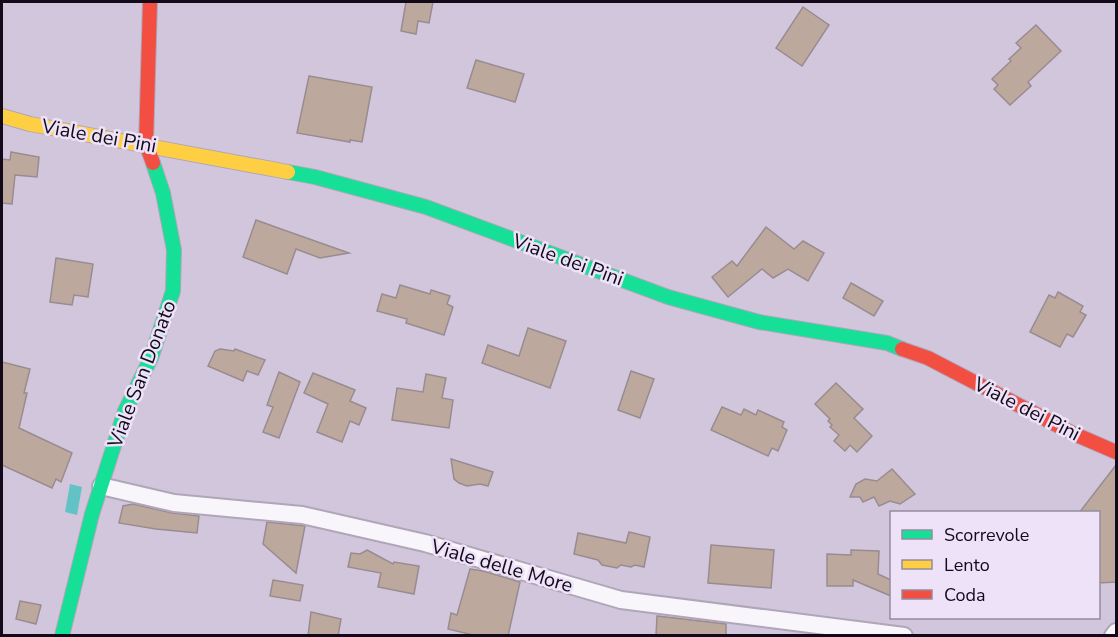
<svg xmlns="http://www.w3.org/2000/svg" width="1118" height="637" font-family="'Nunito Sans',sans-serif">
	<style>
		.water { fill: #63c3c4 }
		.building { fill: #bda89e; stroke: #988c90; stroke-width: 1.5 }
		.lines { fill: none; stroke-linecap: round; stroke-linejoin: round }
		.street-casing { stroke: #afa6b8; stroke-width: 20 }
		.fast-casing { stroke: #afa6b8; stroke-width: 16 }
		.slow-casing { stroke: #afa6b8; stroke-width: 16 }
		.jam-casing { stroke: #afa6b8; stroke-width: 16 }
		.street { stroke: #f8f6fa; stroke-width: 16 }
		.fast { stroke: #16e098; stroke-width: 14 }
		.slow { stroke: #ffcf43; stroke-width: 14 }
		.jam { stroke: #f24e42; stroke-width: 14 }
		.labels { text-anchor: middle; dominant-baseline: central; stroke-width: 5; stroke-linejoin: round; paint-order: stroke }
		.street-label { font-size: 20px; fill: #120a19; stroke: #ede2f8 }
	</style>
	<rect width="100%" height="100%" fill="#d2c6dd"/>
	<polygon class="water" points="70,484 82,487 77,515 65,512"/>
	<g class="building">
		<polygon points="406,2 433,2 429,23 418,21 416,34 401,31"/>
		<polygon points="803,7 829,25 802,66 776,48"/>
		<polygon points="1036,25 1061,51 1028,82 1031,86 1010,105 994,89 998,85 992,79 1011,61 1009,59 1021,48 1016,43"/>
		<polygon points="476,60 524,74 515,102 467,88"/>
		<polygon points="309,76 372,87 362,142 350,140 350,142 297,133"/>
		<polygon points="11,152 39,157 37,177 15,175 12,204 2,203 2,159 10,160"/>
		<polygon points="256,220 281,229 349,253 320,258 296,249 287,274 243,257"/>
		<polygon points="766,227 794,249 803,241 824,253 808,281 788,269 773,278 762,269 728,297 712,277 732,261 737,266"/>
		<polygon points="56,258 93,264 88,297 74,295 72,305 50,302"/>
		<polygon points="851,283 883,301 874,316 843,298"/>
		<polygon points="400,285 430,294 431,290 450,296 447,304 453,307 444,335 406,323 407,319 377,311 382,294 396,298"/>
		<polygon points="1058,292 1083,306 1080,312 1086,315 1073,337 1067,334 1060,347 1030,332 1049,295 1055,298"/>
		<polygon points="528,328 566,341 550,388 482,363 488,345 519,356"/>
		<polygon points="220,349 234,351 235,349 265,360 258,375 247,371 243,381 208,366 215,351"/>
		<polygon points="2,362 30,369 24,393 27,393 19,428 72,453 61,482 56,479 52,488 2,465"/>
		<polygon points="631,371 654,379 640,418 618,410"/>
		<polygon points="279,372 300,382 279,438 263,432 273,407 267,405"/>
		<polygon points="313,373 355,390 350,401 366,408 359,425 350,421 342,442 317,432 328,404 304,393"/>
		<polygon points="426,374 446,378 442,398 453,400 449,428 392,420 397,388 423,392"/>
		<polygon points="836,383 863,409 854,418 872,436 857,452 850,445 845,451 834,441 839,435 830,427 832,425 828,421 830,419 815,404"/>
		<polygon points="722,407 741,415 744,409 756,415 758,410 784,422 782,427 787,430 778,451 772,448 768,456 711,430"/>
		<polygon points="451,459 493,472 488,486 480,484 467,486 459,483 454,479"/>
		<polygon points="1116,465 1116,582 1098,583 1098,513 1079,513"/>
		<polygon points="892,469 915,494 900,504 890,501 879,506 874,497 863,502 860,497 850,497 856,484 865,479 877,481"/>
		<polygon points="133,504 172,513 199,516 197,533 156,529 119,523 123,506"/>
		<polygon points="267,522 305,526 296,573 263,544"/>
		<polygon points="629,532 650,537 644,567 635,565 631,567 621,565 617,568 602,565 598,560 574,554 578,533 626,543"/>
		<polygon points="711,545 774,550 771,588 708,583"/>
		<polygon points="367,550 393,564 394,562 419,566 414,594 378,587 381,573 348,567 351,553 360,554"/>
		<polygon points="851,550 879,551 878,574 891,580 891,596 853,580 853,586 827,586 827,554 851,555"/>
		<polygon points="470,569 483,571 520,582 508,636 477,636 448,629 451,613 457,615"/>
		<polygon points="273,580 303,585 300,601 270,596"/>
		<polygon points="20,601 41,605 36,624 16,619"/>
		<polygon points="311,612 341,619 338,636 308,636"/>
		<polygon points="657,616 726,624 726,636 656,636"/>
	</g>
	<g class="lines">
		<g class="street-casing">
			<g id="street">
				<polyline points="101,486 174,503 302,515 425,543 621,600 904,636"/>
				<polyline points="1113,636 1116,632"/>
			</g>
		</g>
		<g class="fast-casing">
			<g id="fast">
				<polyline points="288,172 315,177 426,207 668,297 759,322 887,343 902,349"/>
				<polyline points="62,636 92,514 125,411 151,358 173,291 174,250 163,193 153,163"/>
			</g>
		</g>
		<g class="slow-casing">
			<polyline id="slow" points="2,116 30,124 288,172"/>
		</g>
		<g class="jam-casing">
			<g id="jam">
				<polyline points="150,2 146,144 153,163"/>
				<polyline points="902,349 928,358 1072,433 1116,452"/>
			</g>
		</g>
		<use href="#street" class="street"/>
		<use href="#fast" class="fast"/>
		<use href="#slow" class="slow"/>
		<use href="#jam" class="jam"/>
	</g>
	<g class="labels">
		<g class="street-label">
			<text transform="translate(99 136) rotate(10)">Viale dei Pini</text>
			<text transform="translate(568 260) rotate(20)">Viale dei Pini</text>
			<text transform="translate(142 374) rotate(-69)">Viale San Donato</text>
			<text transform="translate(1027 409) rotate(27)">Viale dei Pini</text>
			<text transform="translate(502 566) rotate(16)">Viale delle More</text>
		</g>
	</g>
	<rect width="1118" height="637" fill="none" stroke="#120a19" stroke-width="6"/>
	<rect x="890" y="511" width="210" height="108" fill="#ede2f8" stroke="#958c9f" stroke-width="1.5"/>
	<rect x="902" y="530" width="30" height="9" fill="#16e098" stroke="#958c9f" stroke-width="1.5"/>
	<text x="944" y="541" font-size="18" fill="#120a19">Scorrevole</text>
	<rect x="902" y="560" width="30" height="9" fill="#ffcf43" stroke="#958c9f" stroke-width="1.5"/>
	<text x="944" y="571" font-size="18" fill="#120a19">Lento</text>
	<rect x="902" y="590" width="30" height="9" fill="#f24e42" stroke="#958c9f" stroke-width="1.5"/>
	<text x="944" y="601" font-size="18" fill="#120a19">Coda</text>
</svg>
